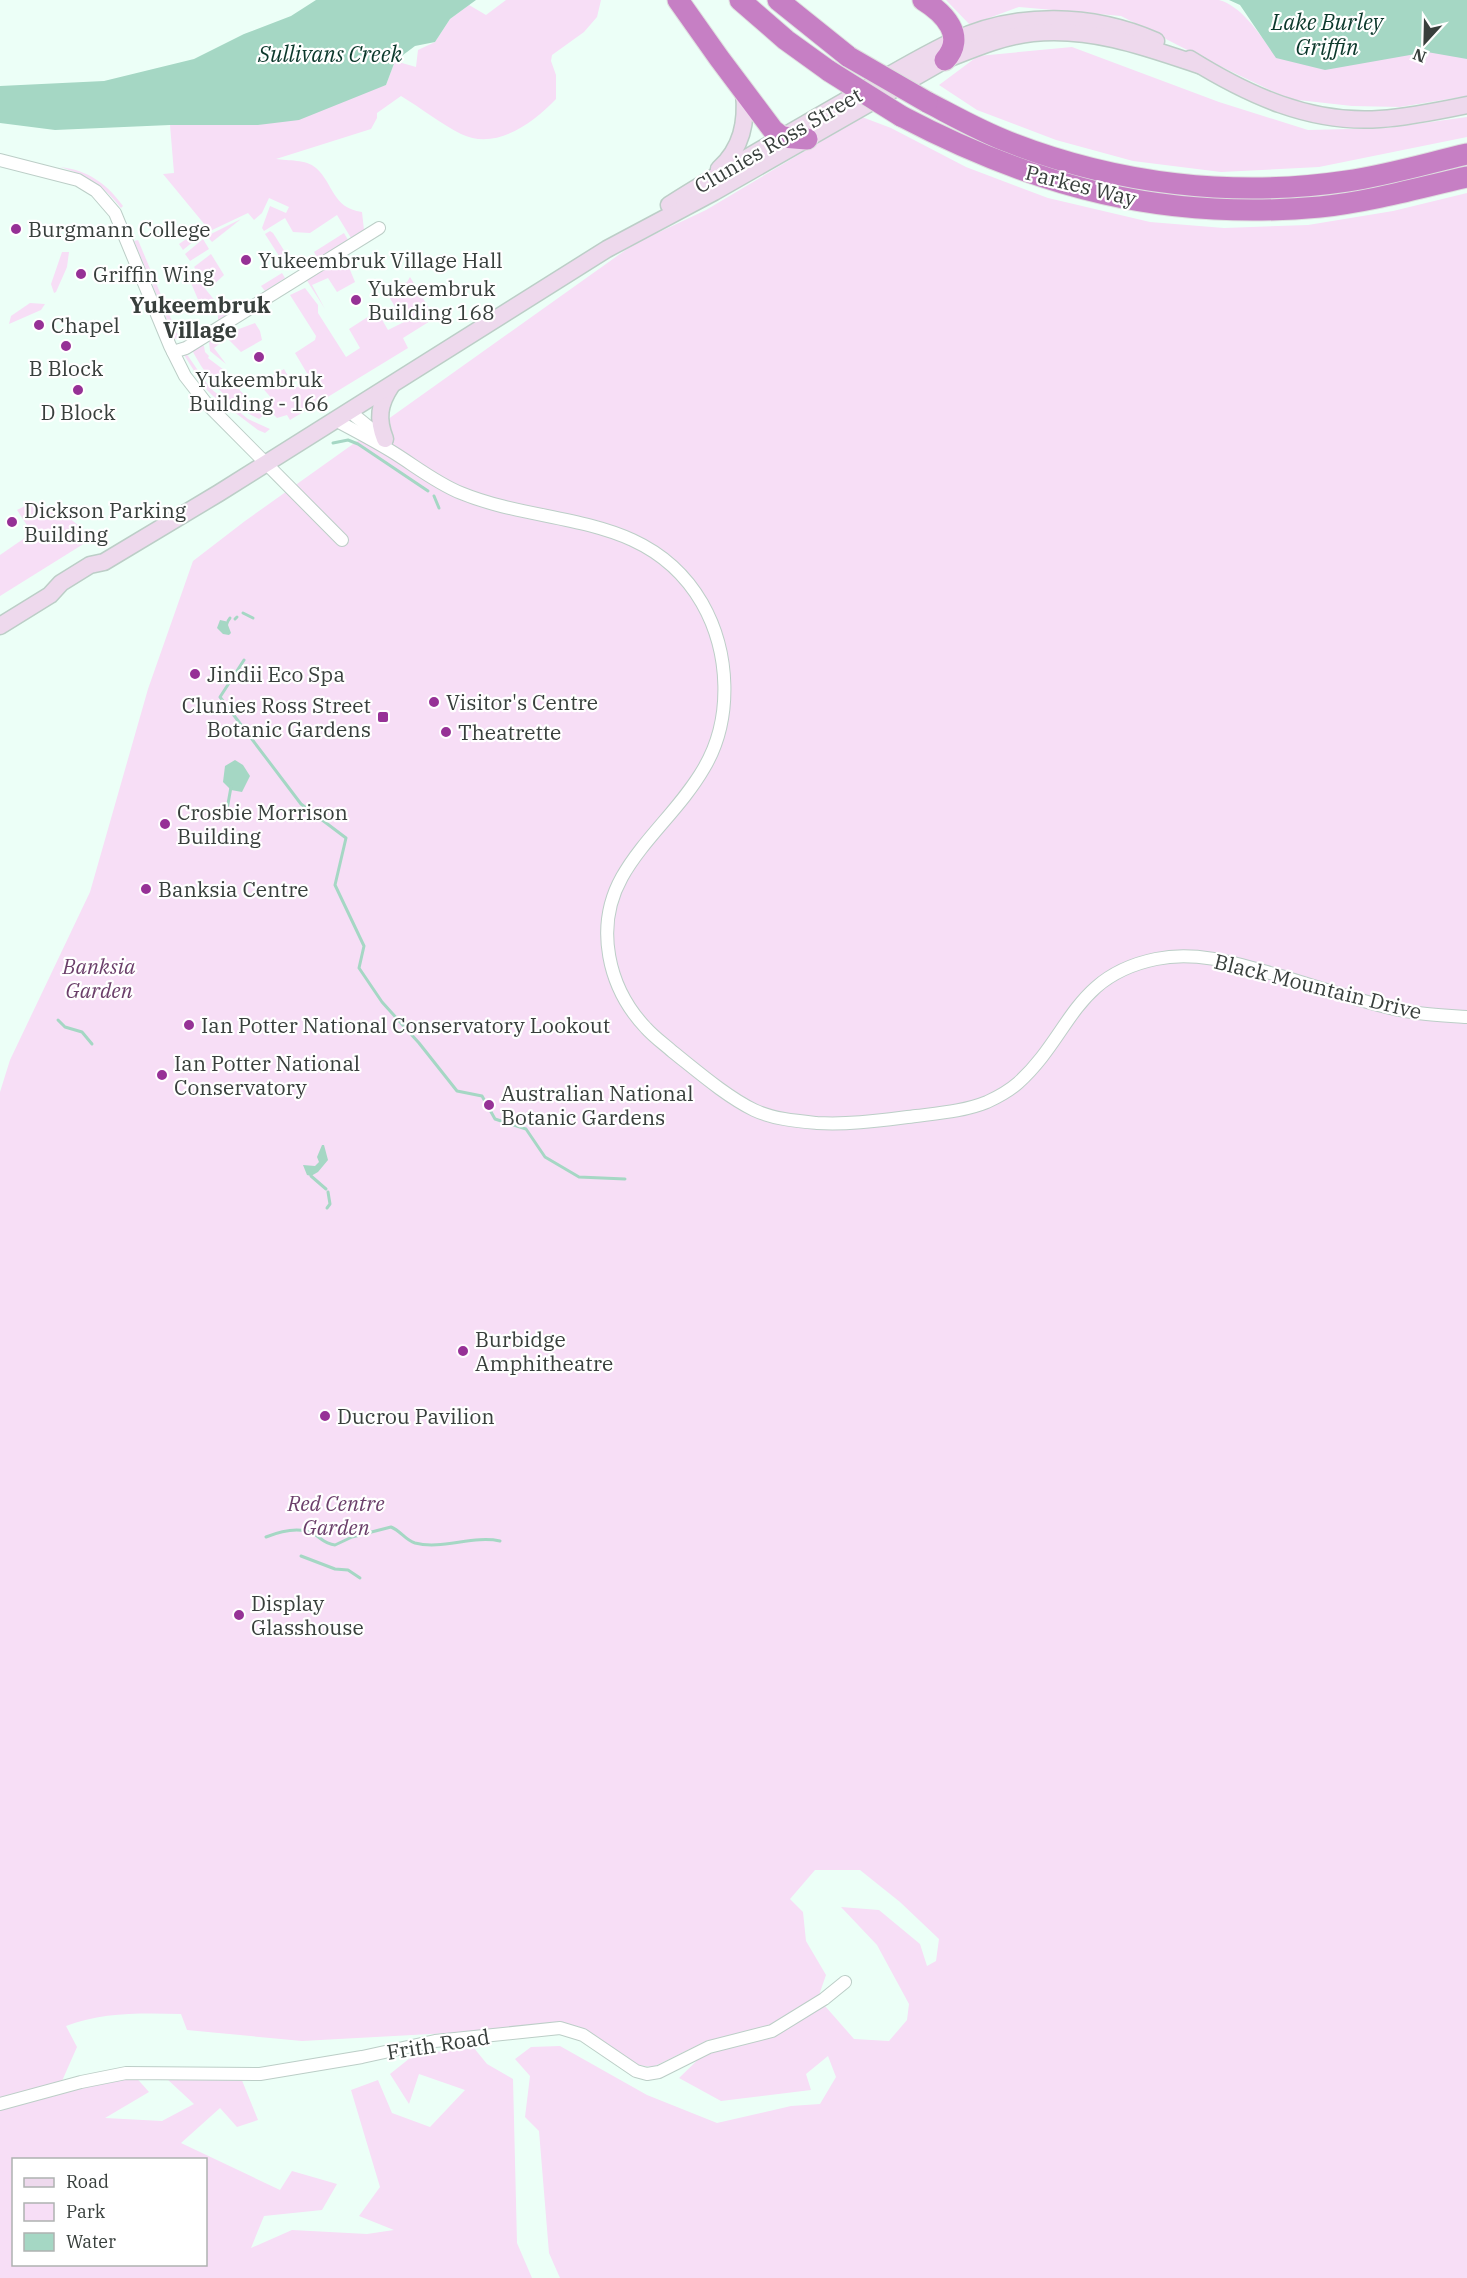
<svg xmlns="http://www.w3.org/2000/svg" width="1467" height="2278" font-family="'IBM Plex Serif',serif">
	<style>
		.green { fill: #f7def6; fill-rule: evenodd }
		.water { fill: #a5d7c4 }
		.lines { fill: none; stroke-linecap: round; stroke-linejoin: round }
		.stream { stroke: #a5d7c4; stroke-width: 3 }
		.street-casing { stroke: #bccec7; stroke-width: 14 }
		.secondary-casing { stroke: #bccec7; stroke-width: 19 }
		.highway-casing { stroke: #dfe0e0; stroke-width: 23 }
		.street { stroke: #fff; stroke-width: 12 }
		.secondary { stroke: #eed9ed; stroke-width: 16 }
		.highway { stroke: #c67fc4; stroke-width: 21 }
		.highway-bridge-casing { stroke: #dfe0e0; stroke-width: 23; stroke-linecap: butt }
		.highway-bridge { stroke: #c67fc4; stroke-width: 21 }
		.poi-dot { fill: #963196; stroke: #fff; stroke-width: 2 }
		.labels { text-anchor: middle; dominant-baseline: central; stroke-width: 4.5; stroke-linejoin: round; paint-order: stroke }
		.street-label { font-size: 21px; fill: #383f3c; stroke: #fff }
		.poi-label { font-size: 21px; fill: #383f3c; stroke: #fff; text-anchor: start }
		.park-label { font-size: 21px; font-style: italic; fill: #6b3f6a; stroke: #fff }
		.water-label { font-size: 22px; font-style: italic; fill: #0b382b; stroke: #fff }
		.neighbourhood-label { font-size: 22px; font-weight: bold; fill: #383f3c; stroke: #fff }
	</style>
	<rect width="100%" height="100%" fill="#ecfff7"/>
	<g class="green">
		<path d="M506 0H601L597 17 584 32 552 55 551 61 556 75V99C533 123 496 151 461 134 441 124 421 108 401 96L377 113V118L371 129 276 159C288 161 306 159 316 168 334 184 332 208 362 212L364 230 351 238 337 215 310 233 293 232 285 218 264 231 262 228 270 206 286 213 289 207 269 198 262 213 254 220 248 213 210 231 163 174 174 173 170 125H258L386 85 395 61 416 67 418 50 435 42 450 19 469 5 486 15Z"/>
		<path d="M946 0H1219C1241 6 1257 31 1270 48L1467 42V96L1400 107 1352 106 1289 99 1201 57 1121 16 1019 7 970 25Z"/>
		<polygon points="1072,47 1219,102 1308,130 1387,128 1467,117 1467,137 1319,167 1221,172 1133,161 1056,140 977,110 939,85 978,56"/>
		<path d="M862 117 891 128 966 167 1048 198 1150 222 1224 228 1308 225 1393 211 1467 193V2278H560L549 2253 539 2131 525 2117 530 2076 515 2059 531 2047 560 2046 647 2095 717 2123 791 2106 820 2104 836 2077 828 2056 806 2074 811 2090 721 2101 679 2078 710 2048 742 2041 708 2040 653 2067 631 2064 578 2026 302 2041 187 2030 181 2014C142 2013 102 2012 66 2026L77 2047 62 2081 0 2099V1092L10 1060 90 892 148 689 193 561 245 521 634 244 706 210ZM815 1870H860L900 1902 939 1939 936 1961 927 1966 920 1944 879 1910 841 1907 877 1945 909 2004 907 2020 889 2041 854 2039 818 1998 826 1975 806 1941 803 1912 790 1899Z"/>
		<path d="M60 167C88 170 107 184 123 206L121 208C104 186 87 175 60 167Z"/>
		<polygon points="241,219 212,242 207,236"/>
		<polygon points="198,231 201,235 183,250 179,244"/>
		<polygon points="270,231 273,233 292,263 286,267 265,234"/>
		<polygon points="344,233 348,240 318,259 314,252"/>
		<polygon points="203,239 209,249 190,261 185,254"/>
		<polygon points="138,240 179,338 175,339 134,241"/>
		<polygon points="62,252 69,252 67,267 56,292 54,293 51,284"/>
		<polygon points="211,254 224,275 211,287 194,267"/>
		<polygon points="348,265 355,282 337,292 328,278 312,285 325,309 306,279 320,271"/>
		<polygon points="190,270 220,307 218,309 215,309 215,306 208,305 202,309 186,271"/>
		<polygon points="282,273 285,278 265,291 261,286"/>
		<path d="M410 277 435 318 403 338 408 348 290 420 287 415 277 418 269 410 259 419C229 405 207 379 192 350L201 344 204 346 205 352 209 356 208 358 228 373 225 375 261 412 274 401 259 384 284 369 295 388 311 380 295 353 315 340 316 336 290 295 305 288 318 305V313L346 357 360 348 349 329 377 311 388 330 404 322 388 295 395 290V288L407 282Z"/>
		<polygon points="30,303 45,304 41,310 9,324 11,316"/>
		<polygon points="241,303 243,305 218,321 218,316 222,309"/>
		<polygon points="255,323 260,331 262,340 241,352 227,338 214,348 226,364 210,351 209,342 215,338"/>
		<polygon points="186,353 210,388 248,419 270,429 265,433 258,430 213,396 205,388 184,355"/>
		<path d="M29 504C57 505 72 520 93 538L0 596V555L32 533 17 510Z"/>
		<path d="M474 2048 487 2064 513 2079 517 2243 532 2278H0V2109L133 2074 149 2092 105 2118 162 2121 194 2104 167 2079 241 2078 258 2120 237 2127 220 2108 181 2143 280 2190 292 2171 337 2184 322 2210 264 2216 251 2248 292 2230 367 2234 394 2230 359 2216 380 2187 351 2090 378 2080 392 2113 430 2127 465 2090 419 2074 409 2104 390 2074 415 2054ZM14 2160H206V2264H14Z"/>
	</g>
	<g class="water">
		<polygon points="316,0 476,0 450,19 435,42 415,46 395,61 386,85 299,120 258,125 170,125 55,130 0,123 0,86 104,81 194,59 244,34 291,16"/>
		<polygon points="1229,0 1467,0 1467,59 1427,52 1325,70 1276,58 1240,5"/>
		<polygon points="220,620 229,622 228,625 231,633 229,635 223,634 217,628"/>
		<polygon points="235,760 243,765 250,776 242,792 231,790 223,782 225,766"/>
		<polygon points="322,1145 324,1145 328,1160 318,1172 311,1176 307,1175 303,1165 315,1166 319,1162 317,1157"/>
	</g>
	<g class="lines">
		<g class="stream">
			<polyline points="333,443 348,440 358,444 428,491"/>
			<polyline points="434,496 439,508"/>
			<polyline points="243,613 253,618"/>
			<polyline points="235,619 237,617"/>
			<polyline points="228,621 230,618"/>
			<polyline points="244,660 220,697 301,804 346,838 335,885 364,946 359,968 382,1002 419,1043 457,1091 482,1096 495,1119 526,1129 545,1157 579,1177 625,1179"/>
			<polyline points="226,815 231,787"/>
			<polyline points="58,1020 65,1027 82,1032 92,1044"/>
			<polyline points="311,1176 326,1189"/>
			<polyline points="327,1208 330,1204 328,1192"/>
			<path d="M266 1537C281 1531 299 1526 314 1534 322 1539 325 1544 335 1545L352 1537 391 1527C401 1531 405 1540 415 1543 442 1550 473 1535 500 1541"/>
			<polyline points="301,1556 335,1569 348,1570 360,1578"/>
		</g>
		<g class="street-casing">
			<g id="street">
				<polyline points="0,160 78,180 96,191 115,213 170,346 185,376 206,403 342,540"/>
				<polyline points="173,352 186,348 379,228"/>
				<polyline points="349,411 386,441"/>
				<path d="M335 420C354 430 373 440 391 451 414 465 436 483 461 493 546 528 648 510 702 603 730 652 733 719 704 768 681 808 644 838 622 877 594 927 608 988 646 1028 654 1037 664 1044 673 1052 697 1071 727 1097 754 1110 773 1119 796 1121 817 1123 850 1125 883 1120 916 1116 940 1113 965 1111 987 1102 998 1097 1010 1090 1018 1083 1071 1035 1073 976 1156 959 1199 950 1241 965 1281 976 1316 987 1351 998 1386 1007 1412 1014 1440 1015 1467 1017"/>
				<polyline points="0,2104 81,2082 126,2073 260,2074 362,2057 435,2041 560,2028 583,2035 636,2071 647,2074 659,2072 709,2047 772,2031 824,1999 845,1982"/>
			</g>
		</g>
		<g class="secondary-casing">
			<g id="secondary">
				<path d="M1190 59C1248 95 1310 124 1380 119 1409 117 1438 111 1467 105"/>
				<path d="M719 169C742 148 747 122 744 92"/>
				<path d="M669 205C724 170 781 138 838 105 876 83 913 60 953 41 1017 11 1092 13 1156 41"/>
				<path d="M385 439C377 419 379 404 391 386"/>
				<path d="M0 626 50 595 61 583 90 565 104 562 219 493 607 249 714 192 945 60C973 49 1003 36 1033 33 1091 27 1146 47 1199 65"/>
			</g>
		</g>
		<g class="highway-casing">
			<g id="highway">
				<polyline points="678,0 719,58 773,130 782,137 807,139"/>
				<polyline points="740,0 786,40 829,71"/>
				<polyline points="778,0 849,57"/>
				<path d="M923 0C944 13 967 36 945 60"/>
				<path d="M927 102C954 116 980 131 1009 142 1116 184 1234 198 1347 181 1388 175 1428 163 1467 154"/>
				<path d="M901 116C1038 188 1165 221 1320 207 1370 202 1418 188 1467 177"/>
			</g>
		</g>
		<use href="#street" class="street"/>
		<use href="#secondary" class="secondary"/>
		<use href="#highway" class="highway"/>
		<g class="highway-bridge-casing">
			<g id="highway-bridge">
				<polyline points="849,57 927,102"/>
				<polyline points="829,71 901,116"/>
			</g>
		</g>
		<use href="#highway-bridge" class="highway-bridge"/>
	</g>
	<g class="poi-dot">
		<circle cx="16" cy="229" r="6"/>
		<circle cx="246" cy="260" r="6"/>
		<circle cx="81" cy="274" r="6"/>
		<circle cx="356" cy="300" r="6"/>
		<circle cx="39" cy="325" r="6"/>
		<circle cx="66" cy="346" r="6"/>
		<circle cx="259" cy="357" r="6"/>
		<circle cx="78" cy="390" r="6"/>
		<circle cx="12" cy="522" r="6"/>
		<circle cx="195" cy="674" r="6"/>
		<circle cx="434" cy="702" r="6"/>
		<rect x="377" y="711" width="12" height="12" rx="3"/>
		<circle cx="446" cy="732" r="6"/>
		<circle cx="165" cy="824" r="6"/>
		<circle cx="146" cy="889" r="6"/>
		<circle cx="189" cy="1025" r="6"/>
		<circle cx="162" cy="1075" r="6"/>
		<circle cx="489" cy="1105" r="6"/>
		<circle cx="463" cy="1351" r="6"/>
		<circle cx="325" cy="1416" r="6"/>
		<circle cx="239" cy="1615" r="6"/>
	</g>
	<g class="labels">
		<g class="street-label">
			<text transform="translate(778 140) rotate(-30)">Clunies Ross Street</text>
			<text transform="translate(1081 185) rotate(14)">Parkes Way</text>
			<text transform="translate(1318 986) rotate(14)">Black Mountain Drive</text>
			<text transform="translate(438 2044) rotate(-9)">Frith Road</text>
		</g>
		<g class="poi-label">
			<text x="28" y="229">Burgmann College</text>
			<text x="258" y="260">Yukeembruk Village Hall</text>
			<text x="93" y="274">Griffin Wing</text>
			<text x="368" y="288">Yukeembruk<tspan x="368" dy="24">Building 168</tspan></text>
			<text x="51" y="325">Chapel</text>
			<text x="66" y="368" text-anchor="middle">B Block</text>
			<text x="259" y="379" text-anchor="middle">Yukeembruk<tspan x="259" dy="24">Building - 166</tspan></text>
			<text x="78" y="412" text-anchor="middle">D Block</text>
			<text x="24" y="510">Dickson Parking<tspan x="24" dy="24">Building</tspan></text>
			<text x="207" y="674">Jindii Eco Spa</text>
			<text x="446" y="702">Visitor's Centre</text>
			<text x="371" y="705" text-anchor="end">Clunies Ross Street<tspan x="371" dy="24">Botanic Gardens</tspan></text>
			<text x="458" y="732">Theatrette</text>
			<text x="177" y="812">Crosbie Morrison<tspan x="177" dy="24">Building</tspan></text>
			<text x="158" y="889">Banksia Centre</text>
			<text x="201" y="1025">Ian Potter National Conservatory Lookout</text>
			<text x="174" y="1063">Ian Potter National<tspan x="174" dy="24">Conservatory</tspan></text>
			<text x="501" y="1093">Australian National<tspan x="501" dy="24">Botanic Gardens</tspan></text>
			<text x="475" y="1339">Burbidge<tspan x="475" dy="24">Amphitheatre</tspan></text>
			<text x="337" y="1416">Ducrou Pavilion</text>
			<text x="251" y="1603">Display<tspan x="251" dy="24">Glasshouse</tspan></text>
		</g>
		<g class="park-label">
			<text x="99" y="966">Banksia<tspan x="99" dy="24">Garden</tspan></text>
			<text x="336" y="1503">Red Centre<tspan x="336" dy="24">Garden</tspan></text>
		</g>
		<g class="water-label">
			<text x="1327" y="21">Lake Burley<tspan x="1327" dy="25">Griffin</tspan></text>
			<text x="330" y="53">Sullivans Creek</text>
		</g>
		<g class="neighbourhood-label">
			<text x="200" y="304">Yukeembruk<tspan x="200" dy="25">Village</tspan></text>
		</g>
	</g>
	<rect x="12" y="2158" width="195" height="108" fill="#ffffff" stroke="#afb2b1" stroke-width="1.5"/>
	<rect x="24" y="2178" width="30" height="9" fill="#eed9ed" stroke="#afb2b1" stroke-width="1.5"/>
	<text x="66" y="2188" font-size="18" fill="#383f3c">Road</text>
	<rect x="24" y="2203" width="30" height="18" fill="#f7def6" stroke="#afb2b1" stroke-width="1.5"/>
	<text x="66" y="2218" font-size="18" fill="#383f3c">Park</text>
	<rect x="24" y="2233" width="30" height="18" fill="#a5d7c4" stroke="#afb2b1" stroke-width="1.5"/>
	<text x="66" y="2248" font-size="18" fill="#383f3c">Water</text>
	<g transform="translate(1425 42) rotate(202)" stroke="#ffffff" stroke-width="4.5" paint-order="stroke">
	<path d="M0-4.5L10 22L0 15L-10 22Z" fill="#383f3c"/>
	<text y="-9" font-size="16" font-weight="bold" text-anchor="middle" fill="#383f3c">N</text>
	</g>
</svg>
